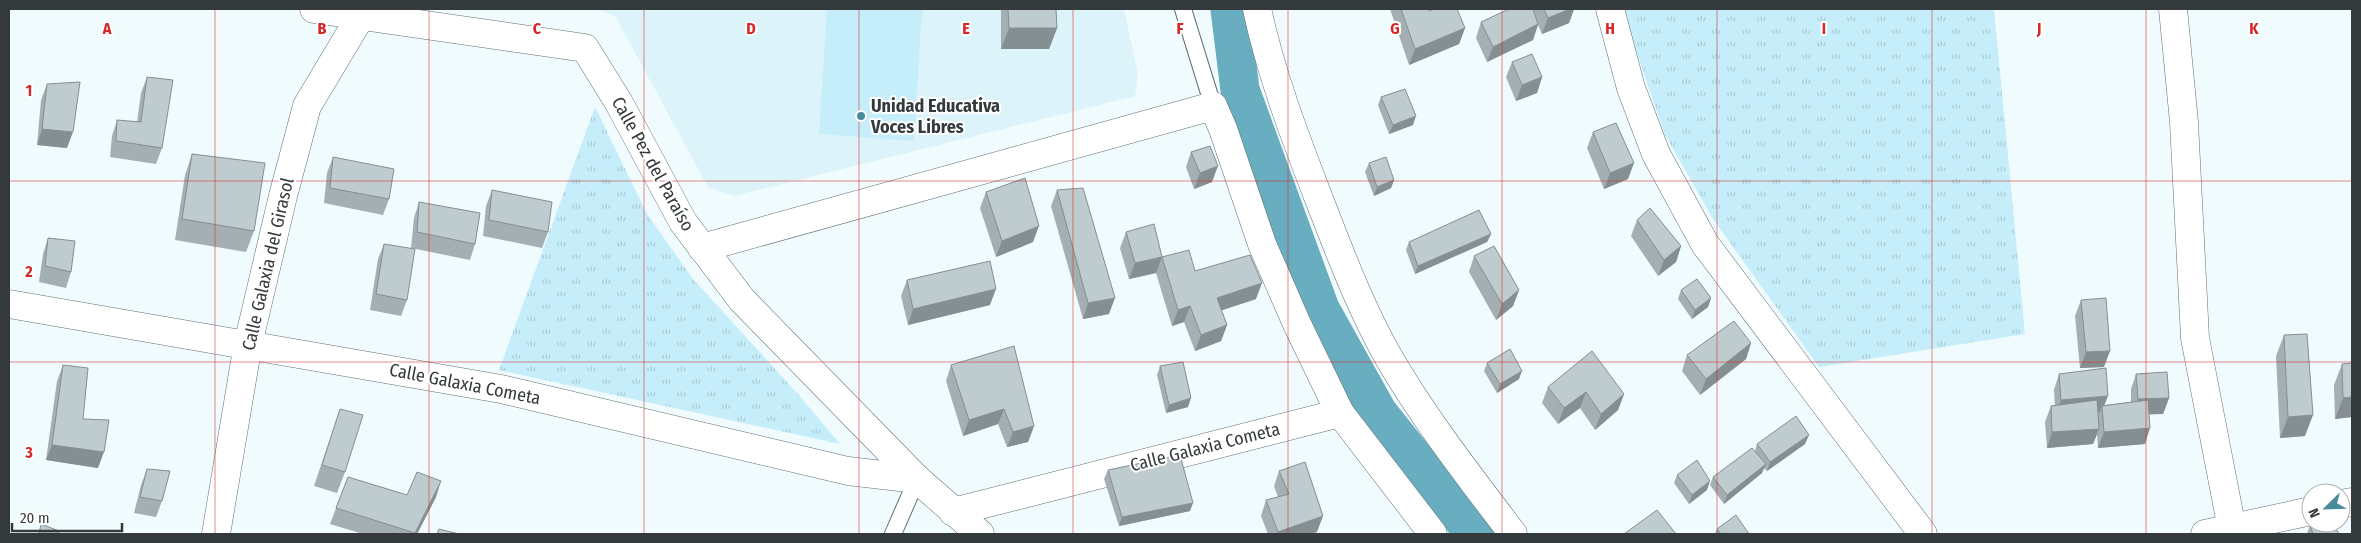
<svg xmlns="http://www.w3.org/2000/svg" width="2361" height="543" font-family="'Fira Sans Condensed',sans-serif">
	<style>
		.built { fill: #ddf3fa }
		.park { fill: url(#park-tufts) }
		.pitch { fill: #c5eefa }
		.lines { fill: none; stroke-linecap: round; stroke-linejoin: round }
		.canal { stroke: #68adc0; stroke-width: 39 }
		.service-casing { stroke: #636f73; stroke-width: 18 }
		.minor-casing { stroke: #636f73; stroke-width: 29 }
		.tertiary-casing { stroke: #636f73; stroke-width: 29 }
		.service { stroke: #fff; stroke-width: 16 }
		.minor { stroke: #fff; stroke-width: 28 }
		.tertiary { stroke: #fff; stroke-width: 28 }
		.wall { fill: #a3afb2 }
		.shaded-wall { fill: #858e91 }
		.building { fill: #becbcf; stroke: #858e91 }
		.grid { fill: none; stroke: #d62828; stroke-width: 1; stroke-opacity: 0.55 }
		.poi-dot { fill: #498a9c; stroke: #fff; stroke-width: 2 }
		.labels { text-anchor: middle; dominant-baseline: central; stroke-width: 4; stroke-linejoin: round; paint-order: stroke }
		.poi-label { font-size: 18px; font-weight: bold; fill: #343a3b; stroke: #fff; text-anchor: start }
		.street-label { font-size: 18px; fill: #343a3b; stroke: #fff }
		.grid-label { font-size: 16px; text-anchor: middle; font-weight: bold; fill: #d62828; stroke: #fff; stroke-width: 4; stroke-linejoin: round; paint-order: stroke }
	</style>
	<defs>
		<pattern id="park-tufts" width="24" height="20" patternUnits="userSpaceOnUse" patternTransform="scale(1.25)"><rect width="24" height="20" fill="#c5eefa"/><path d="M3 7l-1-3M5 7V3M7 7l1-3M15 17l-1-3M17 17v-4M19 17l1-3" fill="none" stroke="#aacdd7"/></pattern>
	</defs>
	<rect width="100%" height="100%" fill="#f0fbfe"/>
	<polygon class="built" points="596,9 1124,9 1138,74 1135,96 734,196 708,187 615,16"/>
	<g class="park">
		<polygon points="1622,9 1994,9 2025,334 1819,367 1713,219 1664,133"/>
		<polygon points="595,107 647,214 693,279 797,393 840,444 499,370"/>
	</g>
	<polygon class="pitch" points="827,9 922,9 914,141 819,134"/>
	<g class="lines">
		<polyline class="canal" points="1230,9 1240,90 1320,309 1378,413 1475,534"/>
		<g class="service-casing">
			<g id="service">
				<polyline points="1183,9 1213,106"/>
				<polyline points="893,534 917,479"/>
			</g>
		</g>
		<g class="minor-casing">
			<g id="minor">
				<polyline points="314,9 585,48 619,103 683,222 742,300 917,479 980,534"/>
				<path d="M1257 9C1271 74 1295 137 1319 199 1340 253 1360 307 1389 358 1425 420 1470 477 1513 534"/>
				<polyline points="2173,9 2184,122 2195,338 2233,534"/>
				<polyline points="702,248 1213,106 1223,129 1262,244 1297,324 1340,413 1433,534"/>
				<polyline points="9,304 501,389 848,471 917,479"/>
				<polyline points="2341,504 2352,502"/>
				<polyline points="953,512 1340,413"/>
				<polyline points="216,534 248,344 283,196 307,106 365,9"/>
				<polyline points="2205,534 2311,511"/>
			</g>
		</g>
		<g class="tertiary-casing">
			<polyline id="tertiary" points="1610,9 1631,88 1656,154 1705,244 1923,534"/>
		</g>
		<use href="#service" class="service"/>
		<use href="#minor" class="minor"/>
		<use href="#tertiary" class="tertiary"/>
	</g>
	<g class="wall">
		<polygon points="1001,9 1056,9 1057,28 1049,49 1001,49"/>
		<polygon points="1390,9 1429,9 1429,11 1465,28 1459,44 1409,65"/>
		<polygon points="1534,9 1574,9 1569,23 1542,34 1538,25 1533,40 1487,62 1476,38 1481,22 1533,11"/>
		<polygon points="1512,62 1542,77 1537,93 1516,101 1506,77"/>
		<polygon points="147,77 162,148 156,164 110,157 112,136 117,120 137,122 141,93"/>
		<polygon points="47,84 67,148 37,145 41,100"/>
		<polygon points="1381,97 1413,125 1389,134 1378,105"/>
		<polygon points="1593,132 1628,179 1604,189 1587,148"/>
		<polygon points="1191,152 1212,182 1194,189 1186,167"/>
		<polygon points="192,154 254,231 246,252 175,240 185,175"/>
		<polygon points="333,157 389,199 383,215 324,203 327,173"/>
		<polygon points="1369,163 1394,180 1391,188 1374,196 1365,172"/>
		<polygon points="492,190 548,232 542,248 483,236 486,206"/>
		<polygon points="1057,190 1109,314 1083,319 1051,206"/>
		<polygon points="986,192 1033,242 996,257 980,208"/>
		<polygon points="419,202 475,244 470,260 411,248 414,218"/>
		<polygon points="1637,220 1681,246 1676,262 1658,276 1631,236"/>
		<polygon points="1126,232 1162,257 1195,271 1256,299 1221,310 1227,325 1221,341 1195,351 1184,322 1172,326 1156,273 1129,279 1120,248"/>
		<polygon points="1491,234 1487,242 1415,274 1406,250 1409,242"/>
		<polygon points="48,238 71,272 66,288 39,282 43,254"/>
		<polygon points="384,244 407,300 401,316 370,310 378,259"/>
		<polygon points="1474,256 1519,290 1513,306 1496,320 1469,272"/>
		<polygon points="907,280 990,305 908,325 901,296"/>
		<polygon points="1681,290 1711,298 1708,307 1692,319 1678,299"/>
		<polygon points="2081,300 2104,367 2080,368 2075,316"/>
		<polygon points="2284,335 2305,436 2280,438 2276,356"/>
		<polygon points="1751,343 1746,359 1700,395 1682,371 1687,355"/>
		<polygon points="1487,363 1519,379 1497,393 1484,371"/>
		<polygon points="2352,363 2352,417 2335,419 2334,385 2342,364"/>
		<polygon points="63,365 83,419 98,468 46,460 57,381"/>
		<polygon points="951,365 1034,426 1028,442 1007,447 998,424 963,436 946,381"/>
		<polygon points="1160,366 1188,407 1166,413 1157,375"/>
		<polygon points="2059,374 2104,405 2131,402 2131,389 2136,374 2169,398 2163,414 2149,414 2145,444 2098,448 2097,434 2093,444 2047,448 2045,422 2051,406 2055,406 2054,390"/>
		<polygon points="1548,387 1624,394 1618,410 1595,430 1580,408 1558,424 1542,403"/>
		<polygon points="340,409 345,472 337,493 314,486"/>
		<polygon points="1757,444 1805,444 1767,471 1764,468 1762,473 1724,504 1710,485 1713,477 1755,451"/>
		<polygon points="147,469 162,501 156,517 134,513 141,485"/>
		<polygon points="1108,470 1190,511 1119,526 1104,479"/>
		<polygon points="1279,471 1317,532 1310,534 1268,534 1261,516 1266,500 1278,497 1274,486"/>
		<polygon points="1677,475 1707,490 1689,504 1674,483"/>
		<polygon points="348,477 407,495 436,497 417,534 363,534 330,524"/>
		<polygon points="2310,525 2339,534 2307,534"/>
		<polygon points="1717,529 1749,534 1715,534"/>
	</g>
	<g class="shaded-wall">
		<polygon points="1570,9 1574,9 1569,23 1542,34 1548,18"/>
		<polygon points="1538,24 1533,40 1487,62 1493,47"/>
		<polygon points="1009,28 1057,28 1049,49 1001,49"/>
		<polygon points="1465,28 1459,44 1409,65 1415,49"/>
		<polygon points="1542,77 1537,93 1516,101 1522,85"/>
		<polygon points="1416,116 1413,125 1389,134 1393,125"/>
		<polygon points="42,129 73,132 67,148 37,145"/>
		<polygon points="1634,163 1628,179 1604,189 1610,173"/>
		<polygon points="1218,166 1212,182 1194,189 1200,173"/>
		<polygon points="1394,180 1391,188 1374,196 1377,187"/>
		<polygon points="1039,226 1033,242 996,257 1002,241"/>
		<polygon points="1491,234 1487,242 1415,274 1418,266"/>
		<polygon points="1681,246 1676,262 1658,276 1664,260"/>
		<polygon points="1162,257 1156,273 1129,279 1135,263"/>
		<polygon points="1262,283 1256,299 1211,314 1217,298"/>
		<polygon points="996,289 990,305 908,325 913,309"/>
		<polygon points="1519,290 1513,306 1496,320 1502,304"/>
		<polygon points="1115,298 1109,314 1083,319 1088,303"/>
		<polygon points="1711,298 1708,307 1692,319 1695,310"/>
		<polygon points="1190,306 1184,322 1172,326 1178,310"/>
		<polygon points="1227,325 1221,341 1195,351 1201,335"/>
		<polygon points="1751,343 1746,359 1700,395 1706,379"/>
		<polygon points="2110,351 2104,367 2080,368 2086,352"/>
		<polygon points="1522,371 1519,379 1497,393 1500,384"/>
		<polygon points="1586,392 1580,408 1558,424 1564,408"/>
		<polygon points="1624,394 1618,410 1595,430 1601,414"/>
		<polygon points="2108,396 2102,411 2102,406 2100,412 2055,416 2061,400"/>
		<polygon points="2352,397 2352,417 2335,419 2343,398"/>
		<polygon points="1191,398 1188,407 1166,413 1169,405"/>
		<polygon points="2169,398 2163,414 2132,415 2138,399"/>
		<polygon points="1004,409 998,424 963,436 969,420"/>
		<polygon points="2313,415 2305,436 2280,438 2288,417"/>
		<polygon points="1034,426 1028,442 1007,447 1013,432"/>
		<polygon points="2150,428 2145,444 2098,448 2104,432"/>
		<polygon points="2099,429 2093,444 2047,448 2052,432"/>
		<polygon points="1809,435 1805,444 1767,471 1770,462"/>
		<polygon points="52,445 104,452 98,468 46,460"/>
		<polygon points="1766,464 1762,473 1724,504 1727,495"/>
		<polygon points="441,481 436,497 417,534 415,534"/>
		<polygon points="1710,481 1707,490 1689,504 1692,495"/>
		<polygon points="1193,503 1190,511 1119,526 1122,517"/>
		<polygon points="1323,516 1317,532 1310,534 1277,534 1278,532"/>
	</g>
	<g class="building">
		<polygon points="1008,9 1056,9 1057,28 1009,28"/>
		<polygon points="1401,9 1429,9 1429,11 1435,9 1457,9 1465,28 1415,49"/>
		<polygon points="1509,9 1533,9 1538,24 1493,47 1481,22"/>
		<polygon points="1544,9 1570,9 1548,18"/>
		<polygon points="1532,54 1542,77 1522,85 1512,62"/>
		<polygon points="147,77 173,80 162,148 116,141 117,120 141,122"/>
		<polygon points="80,82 73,132 42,129 47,84"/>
		<polygon points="1405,89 1416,116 1393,125 1381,97"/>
		<polygon points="1616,123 1634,163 1610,173 1593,132"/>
		<polygon points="1210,146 1218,166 1200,173 1191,152"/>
		<polygon points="192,154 265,163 254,231 182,219"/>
		<polygon points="333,157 394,169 389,199 330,188"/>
		<polygon points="1386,157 1394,180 1377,187 1369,163"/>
		<polygon points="1025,178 1039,226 1002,241 986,192"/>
		<polygon points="1083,188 1115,298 1088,303 1057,190"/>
		<polygon points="492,190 552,202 548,232 489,220"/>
		<polygon points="419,202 480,213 475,244 417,232"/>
		<polygon points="1650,208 1681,246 1664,260 1637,220"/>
		<polygon points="1479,210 1491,234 1418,266 1409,242"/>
		<polygon points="1154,224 1162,257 1135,263 1126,232"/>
		<polygon points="48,238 75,241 71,272 45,266"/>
		<polygon points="384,244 415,249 407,300 376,294"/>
		<polygon points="1494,246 1519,290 1502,304 1474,256"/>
		<polygon points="1189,250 1195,271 1250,255 1262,283 1217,298 1227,325 1201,335 1190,306 1178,310 1162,257"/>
		<polygon points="990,261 996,289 913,309 907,280"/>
		<polygon points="1697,279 1711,298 1695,310 1681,290"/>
		<polygon points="2106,298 2110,351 2086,352 2081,300"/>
		<polygon points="1734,321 1751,343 1706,379 1687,355"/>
		<polygon points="2307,334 2313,415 2288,417 2284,335"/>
		<polygon points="1014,346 1034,426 1013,432 1004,409 969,420 951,365"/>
		<polygon points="1510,349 1522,371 1500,384 1487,363"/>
		<polygon points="1592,351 1624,394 1601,414 1586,392 1564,408 1548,387"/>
		<polygon points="1183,362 1191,398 1169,405 1160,366"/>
		<polygon points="2352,363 2352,397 2343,398 2342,364"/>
		<polygon points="63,365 88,368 83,419 109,420 104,452 52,445"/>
		<polygon points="2106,368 2108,396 2061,400 2059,374"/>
		<polygon points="2167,372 2169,398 2138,399 2136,374"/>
		<polygon points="2097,400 2099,429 2052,432 2051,406"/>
		<polygon points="2148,400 2150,428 2104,432 2102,406"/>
		<polygon points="340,409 363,415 345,472 322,465"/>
		<polygon points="1796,416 1809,435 1770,462 1757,444"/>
		<polygon points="1752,448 1766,464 1727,495 1713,477"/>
		<polygon points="1180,455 1193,503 1122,517 1108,470"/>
		<polygon points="1697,460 1710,481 1692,495 1677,475"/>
		<polygon points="1305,462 1323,516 1278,532 1266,500 1289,494 1279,471"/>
		<polygon points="147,469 170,471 162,501 140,497"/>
		<polygon points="417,472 441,481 415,533 336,508 348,477 407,495"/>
		<polygon points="1657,510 1676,534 1624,534"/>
		<polygon points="1736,515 1749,534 1721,534 1717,529"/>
		<polygon points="2317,523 2333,523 2339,534 2313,534 2310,525"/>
		<polygon points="41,524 59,531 58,534 39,534"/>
		<polygon points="439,529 459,534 437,534"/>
	</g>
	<path class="grid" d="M215 9V534M429 9V534M644 9V534M859 9V534M1073 9V534M1288 9V534M1502 9V534M1717 9V534M1932 9V534M2146 9V534M9 181H2352M9 362H2352"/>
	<circle class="poi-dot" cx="861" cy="116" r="5"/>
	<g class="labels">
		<g class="poi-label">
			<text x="871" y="106">Unidad Educativa<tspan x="871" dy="21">Voces Libres</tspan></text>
		</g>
		<g class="street-label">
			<text transform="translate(653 164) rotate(61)">Calle Pez del Paraíso</text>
			<text transform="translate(268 264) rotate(-77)">Calle Galaxia del Girasol</text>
			<text transform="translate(465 384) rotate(11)">Calle Galaxia Cometa</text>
			<text transform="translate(1205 447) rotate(-14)">Calle Galaxia Cometa</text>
		</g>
	</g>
	<g class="grid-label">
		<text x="107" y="34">A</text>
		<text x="322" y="34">B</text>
		<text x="537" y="34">C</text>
		<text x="751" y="34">D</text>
		<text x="966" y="34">E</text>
		<text x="1180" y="34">F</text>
		<text x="1395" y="34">G</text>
		<text x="1610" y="34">H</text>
		<text x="1824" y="34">I</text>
		<text x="2039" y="34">J</text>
		<text x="2254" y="34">K</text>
		<text x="29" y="96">1</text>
		<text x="29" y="277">2</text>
		<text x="29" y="458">3</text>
	</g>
	<rect width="2361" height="543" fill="none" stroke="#343a3b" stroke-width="20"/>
	<g transform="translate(2326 508) rotate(247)"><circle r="24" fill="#ffffff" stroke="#aeb0b1"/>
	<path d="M0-4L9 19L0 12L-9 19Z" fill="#498a9c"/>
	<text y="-8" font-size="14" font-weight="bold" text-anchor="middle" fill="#343a3b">N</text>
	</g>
	<path d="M12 523v8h110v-8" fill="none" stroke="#343a3b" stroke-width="2.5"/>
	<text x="20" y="523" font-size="15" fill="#343a3b" stroke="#ffffff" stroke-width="4" paint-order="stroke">20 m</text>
</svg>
